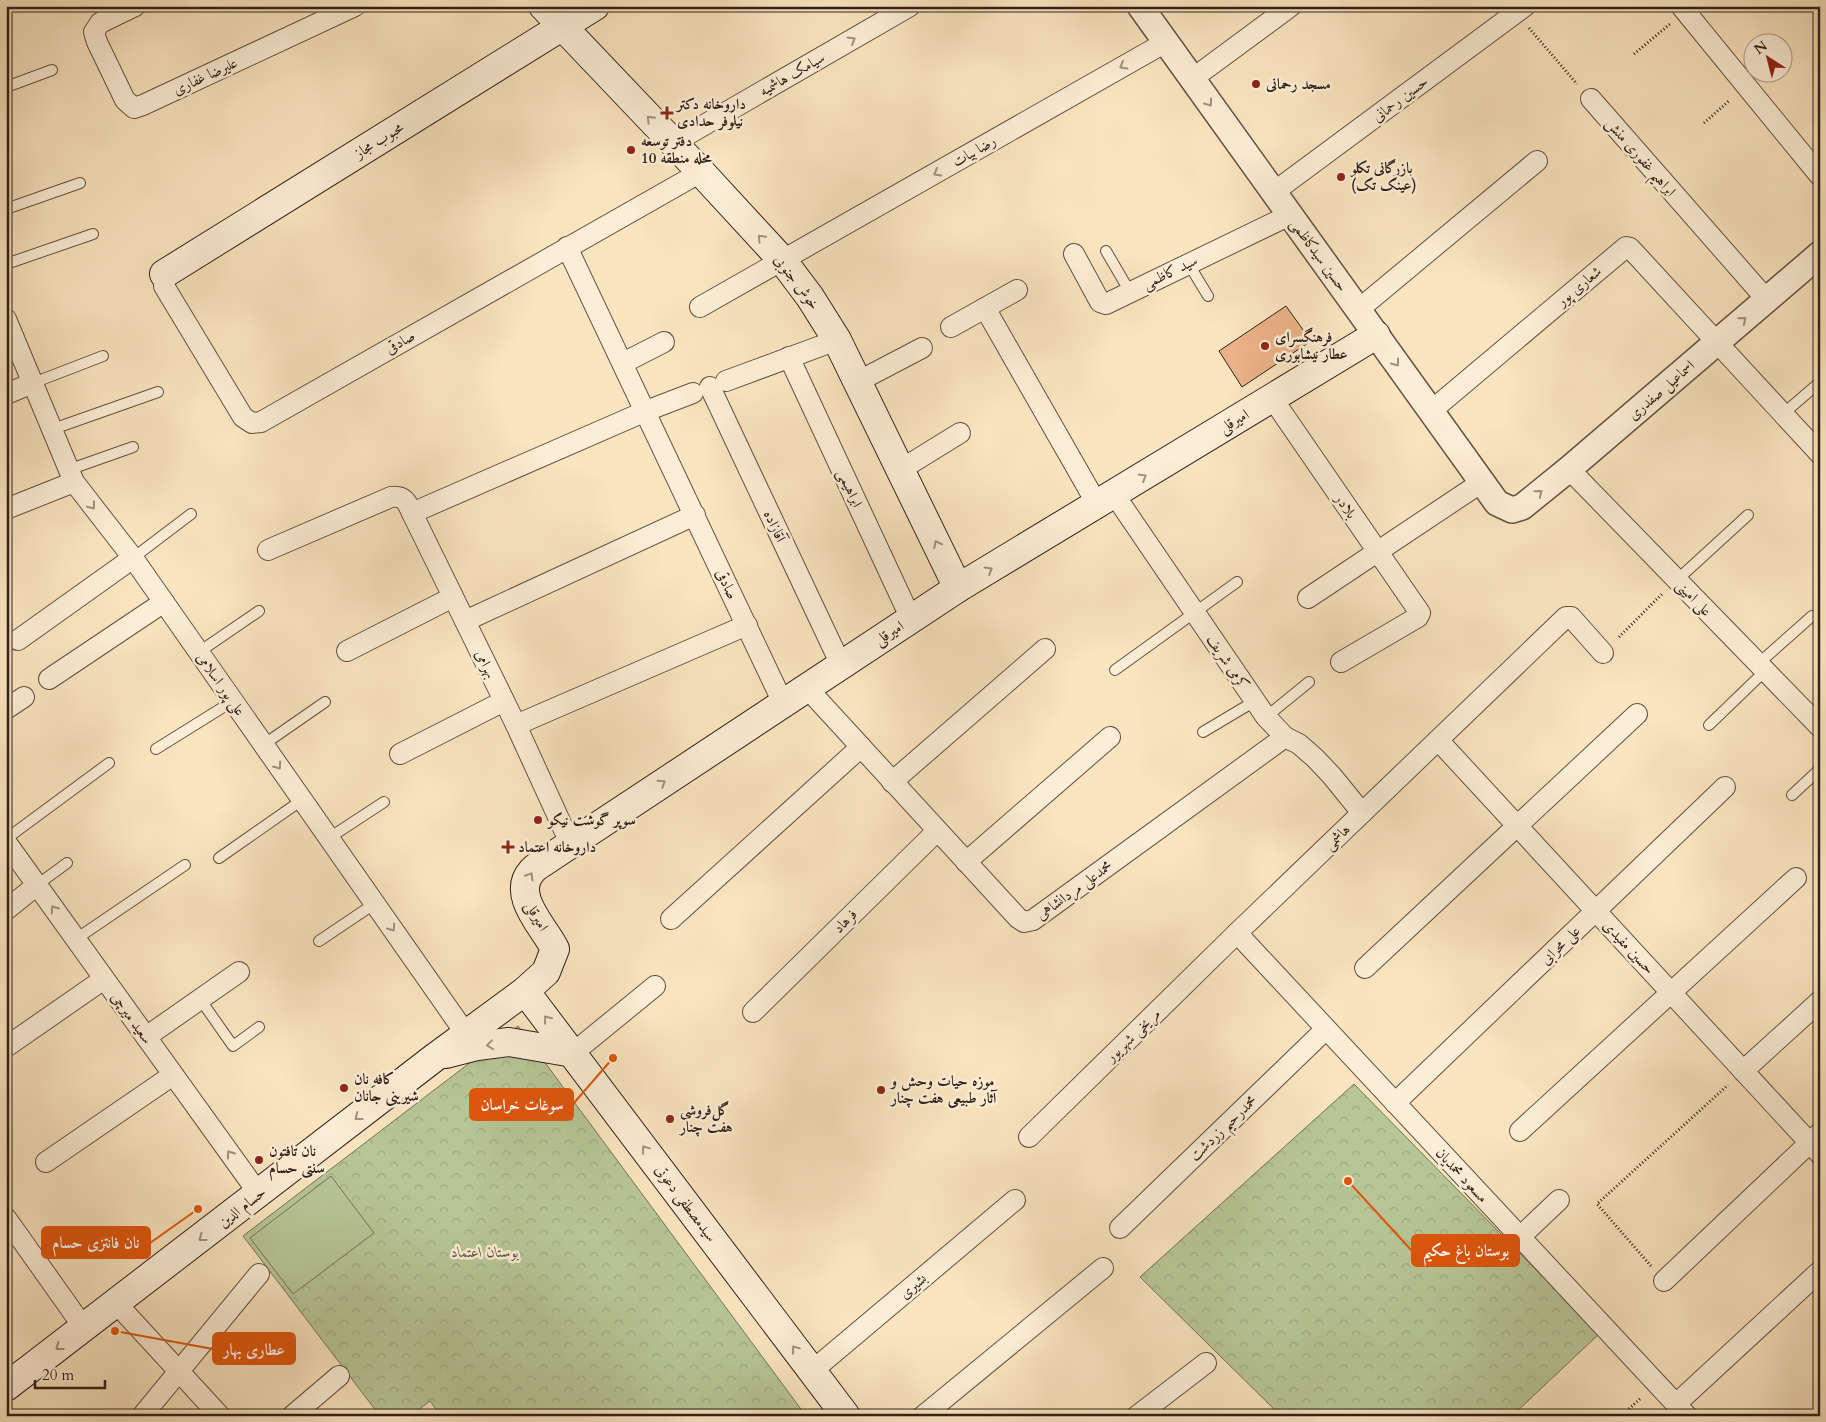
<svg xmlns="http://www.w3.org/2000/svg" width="1826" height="1422" font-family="Cardo,Amiri,serif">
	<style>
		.forest { fill: url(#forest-crowns); stroke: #747358 }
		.pitch { fill: #b7c697; stroke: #747358 }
		.building { fill: #ebb287; stroke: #312018 }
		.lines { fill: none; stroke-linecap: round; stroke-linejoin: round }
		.service-casing { stroke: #635142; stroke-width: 12 }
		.minor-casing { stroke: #635142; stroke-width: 22 }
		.tertiary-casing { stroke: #635142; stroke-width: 28 }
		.secondary-casing { stroke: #312018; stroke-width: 30 }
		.path { stroke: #312018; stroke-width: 3; stroke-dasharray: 1 2.5; stroke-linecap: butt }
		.service { stroke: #fceed6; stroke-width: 10 }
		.minor { stroke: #fceed6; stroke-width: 20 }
		.tertiary { stroke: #fceed6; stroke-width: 25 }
		.secondary { stroke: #fceed6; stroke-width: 28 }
		.oneway { stroke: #a19180 }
		.poi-dot { fill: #8f2418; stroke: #fceed6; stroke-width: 2 }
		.labels { text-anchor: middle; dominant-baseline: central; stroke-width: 5; stroke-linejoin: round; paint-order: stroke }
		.street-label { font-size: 15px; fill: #312018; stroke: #fceed6 }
		.poi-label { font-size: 15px; font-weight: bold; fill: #312018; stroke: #fceed6; text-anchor: start }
		.park-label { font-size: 15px; font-style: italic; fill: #59523e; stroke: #fceed6 }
		.leader { fill: none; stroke: #df560d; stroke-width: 2 }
		.callout-dot { fill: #df560d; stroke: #fceed6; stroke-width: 2 }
		.callout { fill: #df560d; stroke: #df560d; stroke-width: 2 }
		.callout-label { font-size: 16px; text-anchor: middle; font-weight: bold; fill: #fff }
	</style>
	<defs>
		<pattern id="forest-crowns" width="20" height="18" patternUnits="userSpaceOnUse" patternTransform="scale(1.25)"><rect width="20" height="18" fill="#b7c697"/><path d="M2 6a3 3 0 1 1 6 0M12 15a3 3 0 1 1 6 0" fill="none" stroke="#9eaa81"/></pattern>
	</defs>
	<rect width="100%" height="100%" fill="#fae5c0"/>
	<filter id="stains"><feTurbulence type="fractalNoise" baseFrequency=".004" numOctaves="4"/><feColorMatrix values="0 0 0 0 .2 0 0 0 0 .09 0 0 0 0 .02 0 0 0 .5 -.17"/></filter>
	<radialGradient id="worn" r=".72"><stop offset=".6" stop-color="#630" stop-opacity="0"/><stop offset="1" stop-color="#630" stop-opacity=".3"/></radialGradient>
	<g class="forest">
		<polygon points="518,1026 806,1416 441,1416 430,1401 410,1416 380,1416 243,1236"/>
		<polygon points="1354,1084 1599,1334 1512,1416 1281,1416 1140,1277"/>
	</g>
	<polygon class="pitch" points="331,1176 374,1233 293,1294 250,1238"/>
	<polygon class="building" points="1286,306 1311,341 1242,387 1219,351"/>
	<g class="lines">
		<g class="service-casing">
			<g id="service">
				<polyline points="6,87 52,70"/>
				<polyline points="6,209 80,183"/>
				<polyline points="1106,251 1130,292"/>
				<polyline points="1188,263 1208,296"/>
				<polyline points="6,264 93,234"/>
				<polyline points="33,383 103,356"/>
				<polyline points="1783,414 1820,382"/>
				<polyline points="53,429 158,392"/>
				<polyline points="68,470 133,447"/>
				<polyline points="133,558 191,514"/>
				<polyline points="1677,580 1748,515"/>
				<polyline points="199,652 259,611"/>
				<polyline points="1758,664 1812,616"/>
				<polyline points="1115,670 1237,582"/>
				<polyline points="1266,717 1309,682"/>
				<polyline points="1709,725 1765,671"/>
				<polyline points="1203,732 1255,701"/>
				<polyline points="263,745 325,702"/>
				<polyline points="156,749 233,701"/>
				<polyline points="1792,795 1820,769"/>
				<polyline points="329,838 384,802"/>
				<polyline points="6,839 109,763"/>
				<polyline points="219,858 302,800"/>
				<polyline points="37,885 67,863"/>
				<polyline points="76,939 185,865"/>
				<polyline points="319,941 374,904"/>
				<polyline points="200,999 233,1046 259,1027"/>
			</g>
		</g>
		<g class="minor-casing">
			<g id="minor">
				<polyline points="135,6 100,23 94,32 97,42 125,100 134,108 143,105 355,6"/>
				<polyline points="1681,6 1820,176"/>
				<polyline points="1192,79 1291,6"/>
				<polyline points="1591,99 1767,300"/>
				<polyline points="673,143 910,6"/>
				<polyline points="1274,192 1525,6"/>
				<polyline points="567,247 783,703"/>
				<polyline points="1074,254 1100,302 1106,304 1290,215"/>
				<polyline points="164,274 164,286 243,417 252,423 261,422 701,172"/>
				<polyline points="700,307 1166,42"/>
				<polyline points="985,308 1097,504"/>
				<polyline points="1358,310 1537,161"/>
				<polyline points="6,319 74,482 133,558 466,1034"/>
				<polyline points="951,327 1017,290"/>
				<polyline points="789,357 911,619"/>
				<polyline points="623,363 664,342"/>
				<polyline points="726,381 837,340"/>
				<polyline points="857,382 922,348"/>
				<polyline points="710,387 841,665"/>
				<polyline points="6,394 33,383"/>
				<polyline points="1272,398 1420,613 1418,617 1341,662"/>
				<polyline points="1431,411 1626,247 1630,248 1820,454"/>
				<polyline points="1569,469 1820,727"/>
				<polyline points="900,470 960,433"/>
				<polyline points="1114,494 1266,717 1285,737 1299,744 1315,758 1332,776 1362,813"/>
				<polyline points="6,509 74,482"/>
				<polyline points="412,513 646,411 693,393"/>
				<path d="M268 550 391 497C404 495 407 502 412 513L516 725 570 843"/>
				<polyline points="1308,598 1482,482"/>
				<polyline points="465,621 695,515"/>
				<polyline points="18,640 133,558"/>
				<polyline points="347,651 453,597"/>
				<polyline points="49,679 164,602"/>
				<polyline points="807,688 1018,918 1024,922 1033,920 1285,737"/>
				<polyline points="6,709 24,697"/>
				<polyline points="516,725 747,625"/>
				<polyline points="1438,740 1820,1154"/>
				<polyline points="400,754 504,701"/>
				<polyline points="892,782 1045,649"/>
				<polyline points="6,842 259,1194"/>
				<polyline points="966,862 1110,737"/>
				<polyline points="6,910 37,885"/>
				<polyline points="671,919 861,747"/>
				<polyline points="1237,933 1687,1416"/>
				<polyline points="1365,968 1637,714"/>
				<polyline points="753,1012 937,831"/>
				<polyline points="146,1037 239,972"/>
				<polyline points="6,1047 104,979"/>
				<polyline points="573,1053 655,986"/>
				<polyline points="1743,1071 1820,1001"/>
				<polyline points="1395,1103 1725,787"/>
				<polyline points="1520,1131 1796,878"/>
				<polyline points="1029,1137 1237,933 1566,617 1571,617 1603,653"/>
				<polyline points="46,1162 173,1075"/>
				<polyline points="6,1218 84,1328"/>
				<polyline points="1120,1228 1326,1029"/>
				<polyline points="1520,1237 1559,1200"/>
				<polyline points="1664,1281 1820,1133"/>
				<polyline points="116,1303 220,1416"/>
				<polyline points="812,1371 1015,1200"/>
				<polyline points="1676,1404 1820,1271"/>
				<polyline points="142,1416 259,1274"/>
				<polyline points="292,1416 339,1376"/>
				<polyline points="923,1416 1103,1268"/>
				<polyline points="1137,1416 1206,1363"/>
			</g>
		</g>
		<g class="tertiary-casing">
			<polyline id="tertiary" points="1140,6 1497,503 1512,510 1522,507 1569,469 1820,254"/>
		</g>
		<g class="secondary-casing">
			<g id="secondary">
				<polyline points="543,6 701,172 783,261 810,297 837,340 958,588"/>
				<polyline points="164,274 595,6"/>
				<polyline points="525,991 846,1416"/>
				<polyline points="446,1054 477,1046 509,1042 573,1053"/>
				<path d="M6 1387 434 1058 525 991 546 972 555 949C545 928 510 895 532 871 535 867 541 864 545 861L958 588 1376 335"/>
			</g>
		</g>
		<g class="path">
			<polyline points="1529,28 1577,84"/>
			<polyline points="1634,54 1670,24"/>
			<polyline points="1784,56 1788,52"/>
			<polyline points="1704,123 1730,100"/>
			<polyline points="1619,637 1662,594"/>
			<polyline points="1651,1266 1597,1204 1728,1085"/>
			<polyline points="1621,1416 1641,1398"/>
		</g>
		<use href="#service" class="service"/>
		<use href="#minor" class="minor"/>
		<use href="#tertiary" class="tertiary"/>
		<use href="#secondary" class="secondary"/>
	</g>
	<defs><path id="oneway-chevron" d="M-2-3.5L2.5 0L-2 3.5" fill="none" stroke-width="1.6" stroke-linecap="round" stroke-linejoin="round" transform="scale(1.25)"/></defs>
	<g class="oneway">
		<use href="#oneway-chevron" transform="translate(852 40) rotate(-30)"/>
		<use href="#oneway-chevron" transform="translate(1123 66) rotate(150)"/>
		<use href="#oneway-chevron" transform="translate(1209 103) rotate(54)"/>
		<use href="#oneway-chevron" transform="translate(650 119) rotate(-134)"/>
		<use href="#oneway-chevron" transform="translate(937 173) rotate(150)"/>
		<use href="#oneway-chevron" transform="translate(761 238) rotate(-133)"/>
		<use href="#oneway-chevron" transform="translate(1743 320) rotate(-40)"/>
		<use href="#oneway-chevron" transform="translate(1396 363) rotate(54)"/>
		<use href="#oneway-chevron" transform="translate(1143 477) rotate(-31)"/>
		<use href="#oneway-chevron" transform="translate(1539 493) rotate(-39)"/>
		<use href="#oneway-chevron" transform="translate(92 506) rotate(52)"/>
		<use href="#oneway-chevron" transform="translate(937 544) rotate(-116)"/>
		<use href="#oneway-chevron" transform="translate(989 570) rotate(-31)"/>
		<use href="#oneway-chevron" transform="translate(278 766) rotate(55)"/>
		<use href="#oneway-chevron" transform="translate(662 783) rotate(-33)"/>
		<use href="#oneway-chevron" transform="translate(530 876) rotate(-58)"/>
		<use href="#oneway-chevron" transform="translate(54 909) rotate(-125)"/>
		<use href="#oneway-chevron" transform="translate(392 928) rotate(55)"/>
		<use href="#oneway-chevron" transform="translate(547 1019) rotate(-128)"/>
		<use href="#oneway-chevron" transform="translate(490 1045) rotate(173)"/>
		<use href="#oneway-chevron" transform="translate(358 1117) rotate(142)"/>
		<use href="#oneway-chevron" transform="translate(645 1149) rotate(-127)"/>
		<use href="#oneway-chevron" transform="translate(230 1154) rotate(-126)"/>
		<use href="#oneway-chevron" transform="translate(202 1238) rotate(143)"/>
		<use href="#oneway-chevron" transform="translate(59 1347) rotate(143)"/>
		<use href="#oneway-chevron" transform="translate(795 1349) rotate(-127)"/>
	</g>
	<g class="poi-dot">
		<circle cx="1256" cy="84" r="5"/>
		<path d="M664.5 105.5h5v5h5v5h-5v5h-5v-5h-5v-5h5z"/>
		<circle cx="631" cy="150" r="5"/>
		<circle cx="1341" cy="177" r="5"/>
		<circle cx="1265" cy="346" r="5"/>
		<circle cx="538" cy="820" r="5"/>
		<path d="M505.5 839.5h5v5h5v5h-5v5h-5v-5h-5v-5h5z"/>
		<circle cx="344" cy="1088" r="5"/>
		<circle cx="881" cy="1090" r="5"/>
		<circle cx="670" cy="1119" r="5"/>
		<circle cx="259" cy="1160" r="5"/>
	</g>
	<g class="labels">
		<g class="street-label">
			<text transform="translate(792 74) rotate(-30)">سیامک هاشمیه</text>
			<text transform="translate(205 76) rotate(-25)">علیرضا غفاری</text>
			<text transform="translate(1400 99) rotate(-37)">حسین رحمانی</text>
			<text transform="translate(379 140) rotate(-32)">محبوب مجاز</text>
			<text transform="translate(974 151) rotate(-30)">رضا بیات</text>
			<text transform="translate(1641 157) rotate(49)">ابراهیم غفوری منش</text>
			<text transform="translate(1319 255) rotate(54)">حسین سیدکاظمی</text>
			<text transform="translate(1170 272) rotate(-26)">سید کاظمی</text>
			<text transform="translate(797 282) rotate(53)">خوش جنوبی</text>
			<text transform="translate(1579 286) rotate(-40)">شعاری پور</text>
			<text transform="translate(400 342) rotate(-30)">صادقی</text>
			<text transform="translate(1661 390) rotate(-41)">اسماعیل صفدری</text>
			<text transform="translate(1234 421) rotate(-31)">امیرقلی</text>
			<text transform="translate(850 488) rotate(65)">ابراهیمی</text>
			<text transform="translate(1346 506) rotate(55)">بلادر</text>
			<text transform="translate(775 526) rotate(65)">آقازاده</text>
			<text transform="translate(727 584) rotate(65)">صادقی</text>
			<text transform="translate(1694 598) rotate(46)">علی امینی</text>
			<text transform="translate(889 633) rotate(-33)">امیرقلی</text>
			<text transform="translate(1228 662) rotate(56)">کرمی شریف</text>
			<text transform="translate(486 664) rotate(64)">بهرامی</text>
			<text transform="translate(221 684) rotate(55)">علی پور اسلامی</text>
			<text transform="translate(1337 837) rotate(-44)">هاشمی</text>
			<text transform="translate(1074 890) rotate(-36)">محمدعلی مردانشاهی</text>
			<text transform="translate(537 916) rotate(60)">امیرقلی</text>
			<text transform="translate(845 921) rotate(-45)">فرهاد</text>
			<text transform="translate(1560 945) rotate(-44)">علی محرابی</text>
			<text transform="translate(1629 947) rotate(47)">حسین مفیدی</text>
			<text transform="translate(132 1018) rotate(54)">سعید میرچی</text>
			<text transform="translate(1133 1035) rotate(-44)">مریخی شهریور</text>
			<text transform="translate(1223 1128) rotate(-44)">محمدرحیم زردشت</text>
			<text transform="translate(1462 1175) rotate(47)">مسعود محمدیان</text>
			<text transform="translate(686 1203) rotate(53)">سیدمصطفی دعوتی</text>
			<text transform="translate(242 1207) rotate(-38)">حسام الدین</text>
			<text transform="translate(913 1286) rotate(-40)">بشیری</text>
		</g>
		<g class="poi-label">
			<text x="1266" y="84">مسجد رحمانی</text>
			<text x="677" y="104">داروخانه دکتر<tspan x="677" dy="17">نیلوفر حدادی</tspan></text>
			<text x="641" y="141">دفتر توسعه<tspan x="641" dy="17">محله منطقه 10</tspan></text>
			<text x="1351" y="168">بازرگانی تکلو<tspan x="1351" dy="17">(عینک تک)</tspan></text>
			<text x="1275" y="337">فرهنگسرای<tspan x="1275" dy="17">عطار نیشابوری</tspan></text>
			<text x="548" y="820">سوپر گوشت نیکو</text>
			<text x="518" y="847">داروخانه اعتماد</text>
			<text x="354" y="1079">کافه نان<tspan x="354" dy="17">شیرینی جانان</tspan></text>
			<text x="891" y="1081">موزه حیات وحش و<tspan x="891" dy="17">آثار طبیعی هفت چنار</tspan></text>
			<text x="680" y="1110">گل‌فروشی<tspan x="680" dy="17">هفت چنار</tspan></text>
			<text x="269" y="1151">نان تافتون<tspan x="269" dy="17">سنتی حسام</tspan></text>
		</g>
		<g class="park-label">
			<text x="485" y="1252">بوستان اعتماد</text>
		</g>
	</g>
	<path class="leader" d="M613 1058L573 1104M198 1209L150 1243M1348 1181L1412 1251M115 1331L213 1349"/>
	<g class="callout-dot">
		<circle cx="613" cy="1058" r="5"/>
		<circle cx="198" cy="1209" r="5"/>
		<circle cx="1348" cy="1181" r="5"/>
		<circle cx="115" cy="1331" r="5"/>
	</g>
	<g class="callout">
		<rect x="470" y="1089" width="103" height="31" rx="5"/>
		<rect x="42" y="1227" width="108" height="31" rx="5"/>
		<rect x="1412" y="1235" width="107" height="31" rx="5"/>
		<rect x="213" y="1333" width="82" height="31" rx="5"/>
	</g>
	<g class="callout-label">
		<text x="522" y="1110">سوغات خراسان</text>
		<text x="96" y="1248">نان فانتزی حسام</text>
		<text x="1466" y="1256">بوستان باغ حکیم</text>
		<text x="254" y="1355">عطاری بهار</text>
	</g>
	<rect width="1826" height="1422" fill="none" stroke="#fae5c0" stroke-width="25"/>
	<rect x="8" y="8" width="1811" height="1407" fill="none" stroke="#312018" stroke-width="2.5"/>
	<rect x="12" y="12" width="1801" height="1397" fill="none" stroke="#312018"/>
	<g transform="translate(1768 58) rotate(324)"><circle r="24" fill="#fceed6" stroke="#ab9c8a"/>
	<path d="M0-4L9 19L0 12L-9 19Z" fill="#8f2418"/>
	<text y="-8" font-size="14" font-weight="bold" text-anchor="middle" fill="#312018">N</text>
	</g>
	<path d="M35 1380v8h70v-8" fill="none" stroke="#312018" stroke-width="2.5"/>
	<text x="42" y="1380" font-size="15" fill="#312018" stroke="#fceed6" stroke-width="4" paint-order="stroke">20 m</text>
	<rect width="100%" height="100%" filter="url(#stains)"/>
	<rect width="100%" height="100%" fill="url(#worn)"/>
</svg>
